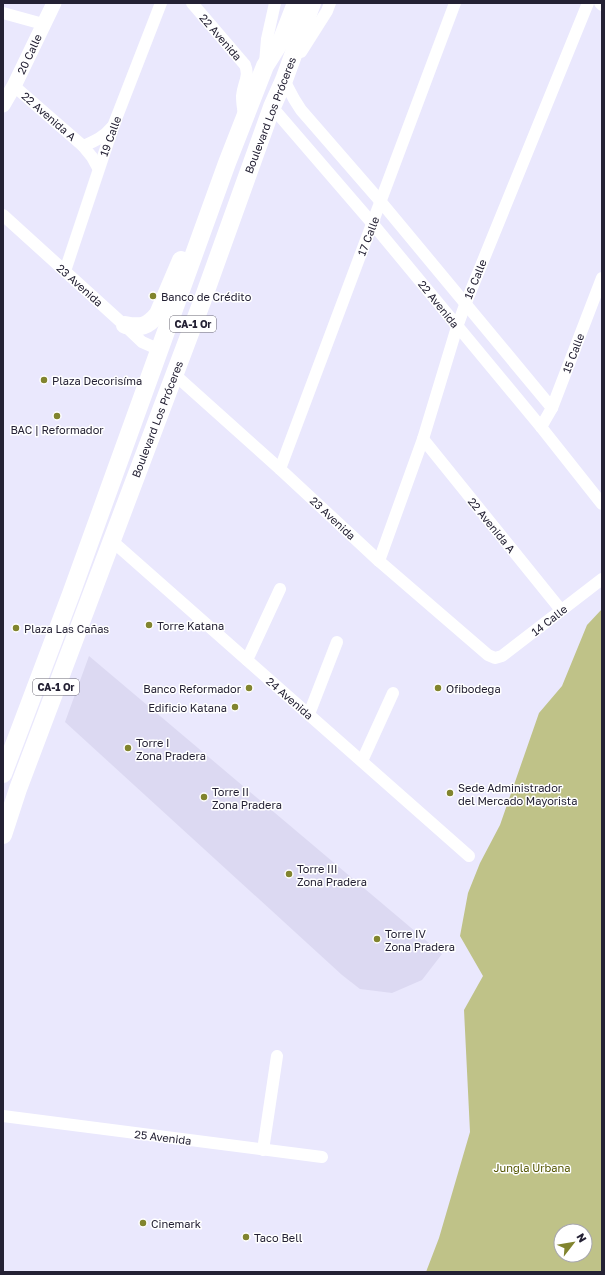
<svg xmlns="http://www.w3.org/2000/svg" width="605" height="1275" font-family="'Golos Text',sans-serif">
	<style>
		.built { fill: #dcd9f2 }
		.green { fill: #bfc288; fill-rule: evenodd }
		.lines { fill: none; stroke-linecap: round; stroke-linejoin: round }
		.minor { stroke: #fff; stroke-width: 12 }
		.major { stroke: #fff; stroke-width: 15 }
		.highway { stroke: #fff; stroke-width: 18 }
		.poi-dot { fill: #81842e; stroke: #fff; stroke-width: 1.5 }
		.labels { text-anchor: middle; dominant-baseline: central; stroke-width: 3; stroke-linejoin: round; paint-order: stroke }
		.shield { fill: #fff; stroke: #666471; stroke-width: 1 }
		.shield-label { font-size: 10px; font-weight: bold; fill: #242134 }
		.street-label { font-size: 11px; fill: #242134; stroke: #fff }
		.poi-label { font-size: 11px; fill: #242134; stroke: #fff; text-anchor: start }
		.park-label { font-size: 11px; fill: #535500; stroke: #fff }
	</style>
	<rect width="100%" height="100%" fill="#eae8fd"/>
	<polygon class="built" points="89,656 442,954 422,980 392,993 360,989 342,975 65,722"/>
	<path class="green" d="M602 609V1272H426L439 1238 470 1132 464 1010 483 976 460 936 468 893 480 863 500 825 539 713 562 686 587 625ZM561 1231H585V1255H561Z"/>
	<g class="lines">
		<g class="minor">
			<path d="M192 3 245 65C250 77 243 83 242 96 242 102 243 109 244 115"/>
			<polyline points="600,3 602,5"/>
			<polyline points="3,13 43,24"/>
			<polyline points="301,52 327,11 330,3"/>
			<polyline points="265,63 267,39 275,3"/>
			<polyline points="284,80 294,99 301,110 381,202 552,408"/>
			<polyline points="14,86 83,146 92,157 98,168"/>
			<polyline points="272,107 372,223 541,427 602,504"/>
			<path d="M83 146C95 141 104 137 112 127"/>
			<polyline points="3,215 122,323 142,342 160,350"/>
			<polyline points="65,271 114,124 161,3"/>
			<polyline points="174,374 280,469 379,561 488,655 495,658 502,656 602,579"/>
			<polyline points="541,427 552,408 602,278"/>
			<polyline points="423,439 561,610"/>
			<polyline points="280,469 455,3"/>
			<polyline points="111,540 469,856"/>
			<polyline points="379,561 423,439 457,327 465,305 588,3"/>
			<polyline points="247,660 280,589"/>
			<polyline points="309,714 337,642"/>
			<polyline points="362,761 393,693"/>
			<polyline points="3,1116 322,1157"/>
			<polyline points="263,1150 277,1056"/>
		</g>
		<polyline class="major" points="3,105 14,86 54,3"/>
		<g class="highway">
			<path d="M125 325C141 328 147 327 158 314L181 260"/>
			<polyline points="3,774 71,594 227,163 265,66 282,39 296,3"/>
			<polyline points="3,835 18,789 203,299 272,107 284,80 312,3"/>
		</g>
	</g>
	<g class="poi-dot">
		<circle cx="153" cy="296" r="4"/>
		<circle cx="44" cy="380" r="4"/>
		<circle cx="57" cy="416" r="4"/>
		<circle cx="149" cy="625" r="4"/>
		<circle cx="16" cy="628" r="4"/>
		<circle cx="249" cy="688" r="4"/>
		<circle cx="438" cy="688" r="4"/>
		<circle cx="235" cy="707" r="4"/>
		<circle cx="128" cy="748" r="4"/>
		<circle cx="450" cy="793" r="4"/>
		<circle cx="204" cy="797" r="4"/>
		<circle cx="289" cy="874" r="4"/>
		<circle cx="377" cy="939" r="4"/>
		<circle cx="143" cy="1223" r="4"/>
		<circle cx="246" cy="1237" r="4"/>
	</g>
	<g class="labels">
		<g class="shield">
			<rect x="170" y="316" width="46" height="16" rx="3"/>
			<rect x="33" y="679" width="46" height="16" rx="3"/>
		</g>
		<g class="shield-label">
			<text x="193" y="324">CA-1 Or</text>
			<text x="56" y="687">CA-1 Or</text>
		</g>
		<g class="street-label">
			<text transform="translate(221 37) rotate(49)">22 Avenida</text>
			<text transform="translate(29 54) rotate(-65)">20 Calle</text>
			<text transform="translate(270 115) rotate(-69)">Boulevard Los Próceres</text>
			<text transform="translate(49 116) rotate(41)">22 Avenida A</text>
			<text transform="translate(110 136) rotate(-70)">19 Calle</text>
			<text transform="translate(368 236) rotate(-69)">17 Calle</text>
			<text transform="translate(475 279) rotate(-68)">16 Calle</text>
			<text transform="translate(80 285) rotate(42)">23 Avenida</text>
			<text transform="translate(439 304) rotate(51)">22 Avenida</text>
			<text transform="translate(573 353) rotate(-69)">15 Calle</text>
			<text transform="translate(157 419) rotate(-69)">Boulevard Los Próceres</text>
			<text transform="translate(333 518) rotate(43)">23 Avenida</text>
			<text transform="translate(492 525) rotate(51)">22 Avenida A</text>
			<text transform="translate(549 620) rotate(-38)">14 Calle</text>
			<text transform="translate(290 698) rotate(41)">24 Avenida</text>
			<text transform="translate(163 1137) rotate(7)">25 Avenida</text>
		</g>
		<g class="poi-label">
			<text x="161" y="296">Banco de Crédito</text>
			<text x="52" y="380">Plaza Decorisíma</text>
			<text x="57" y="429" text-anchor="middle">BAC | Reformador</text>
			<text x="157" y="625">Torre Katana</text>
			<text x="24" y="628">Plaza Las Cañas</text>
			<text x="241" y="688" text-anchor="end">Banco Reformador</text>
			<text x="446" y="688">Ofibodega</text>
			<text x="227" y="707" text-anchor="end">Edificio Katana</text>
			<text x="136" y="742">Torre I<tspan x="136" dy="13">Zona Pradera</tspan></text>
			<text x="458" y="787">Sede Administrador<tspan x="458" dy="13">del Mercado Mayorista</tspan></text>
			<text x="212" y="791">Torre II<tspan x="212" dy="13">Zona Pradera</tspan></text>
			<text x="297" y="868">Torre III<tspan x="297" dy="13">Zona Pradera</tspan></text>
			<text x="385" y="933">Torre IV<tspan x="385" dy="13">Zona Pradera</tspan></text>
			<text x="151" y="1223">Cinemark</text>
			<text x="254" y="1237">Taco Bell</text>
		</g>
		<g class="park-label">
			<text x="532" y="1167">Jungla Urbana</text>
		</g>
	</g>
	<rect width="605" height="1275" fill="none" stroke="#242134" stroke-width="8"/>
	<g transform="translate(573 1243) rotate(59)"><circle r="19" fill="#ffffff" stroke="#a7a6ae"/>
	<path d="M0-3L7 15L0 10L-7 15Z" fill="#81842e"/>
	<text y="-6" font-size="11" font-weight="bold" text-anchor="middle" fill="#242134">N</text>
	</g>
</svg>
